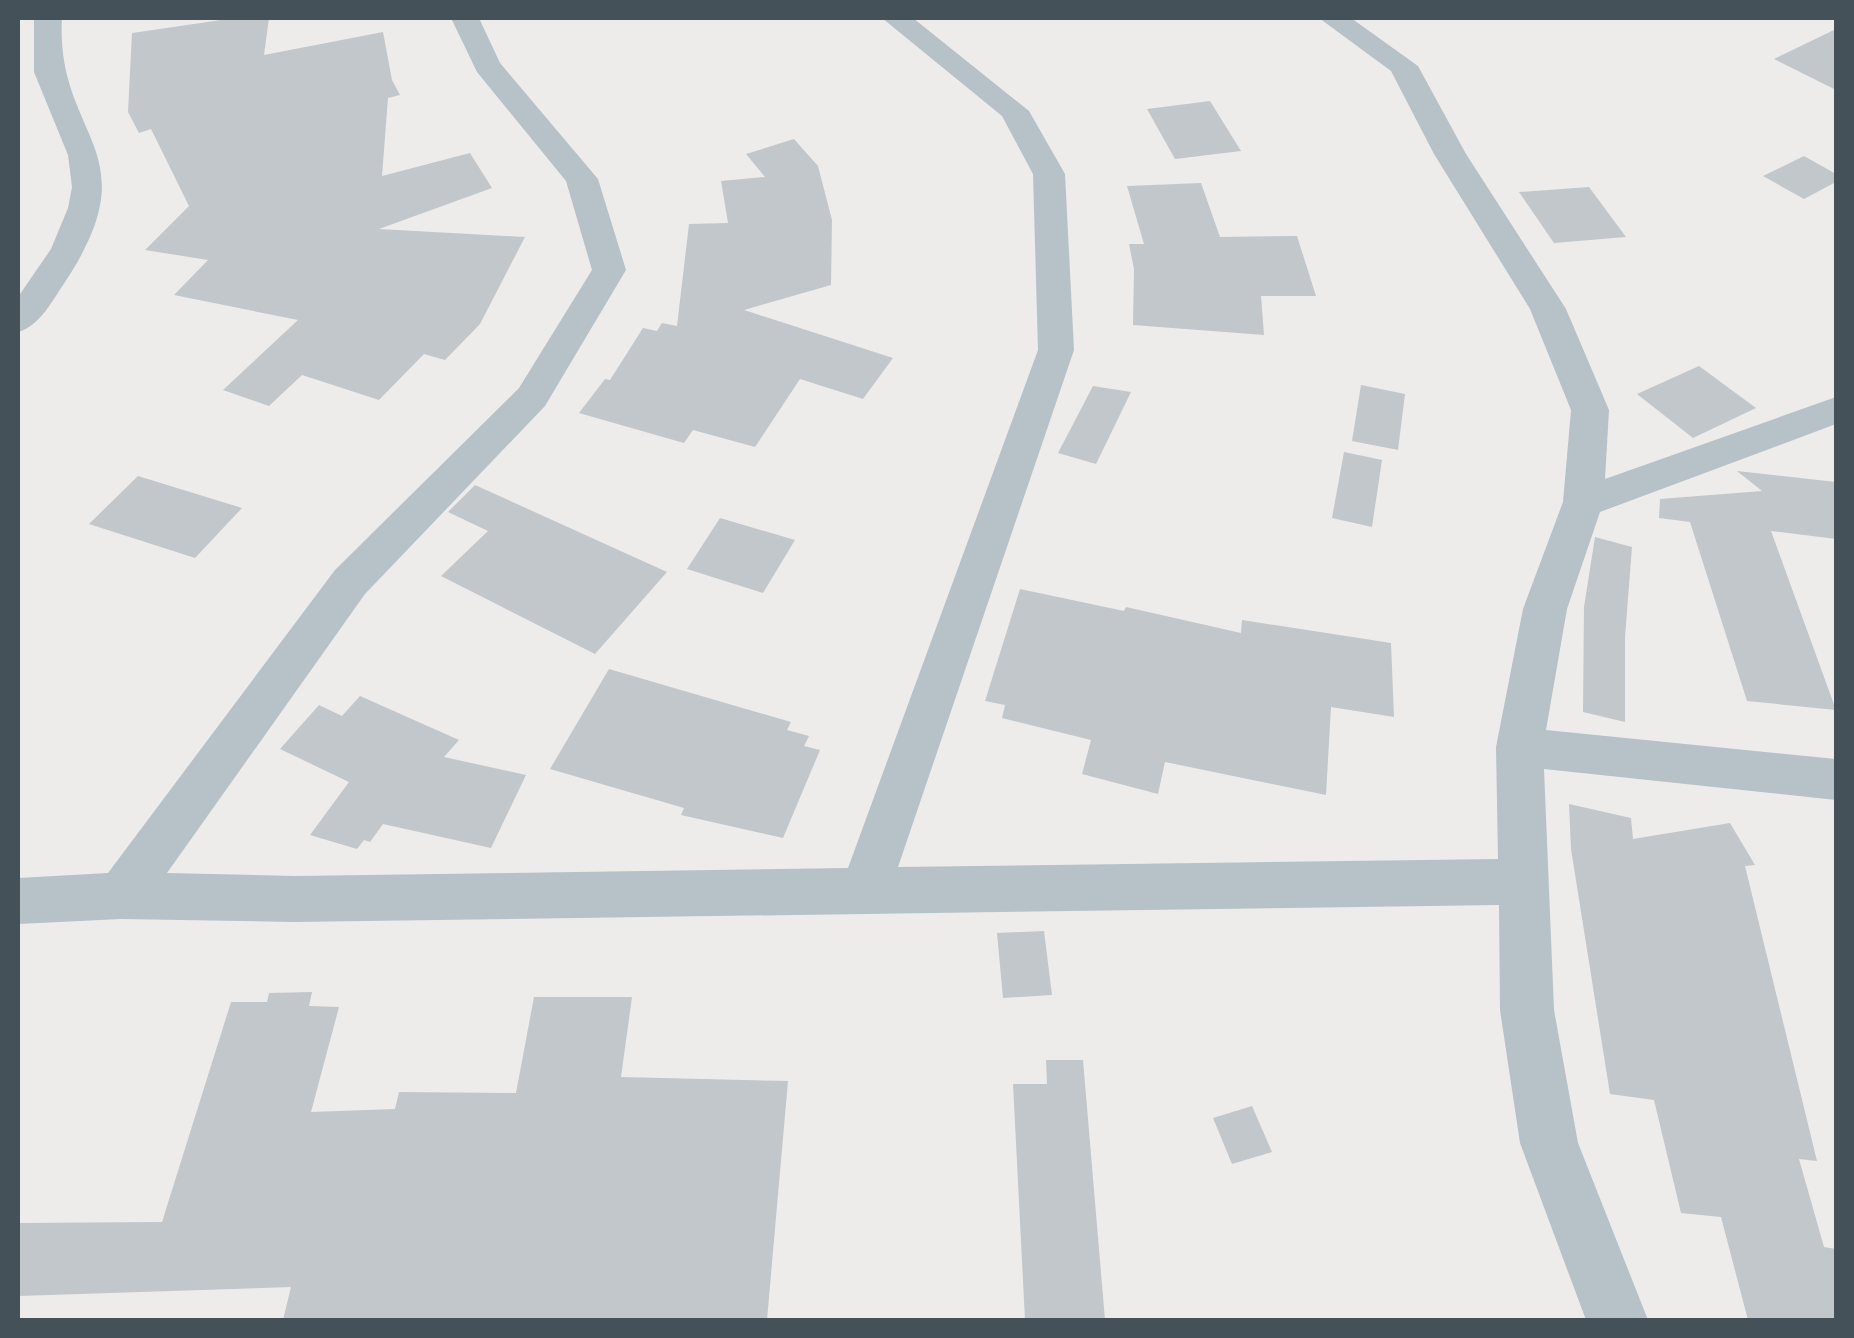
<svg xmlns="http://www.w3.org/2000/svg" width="1854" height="1338" font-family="Karla,sans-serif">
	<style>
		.building { fill: #c2c7cb }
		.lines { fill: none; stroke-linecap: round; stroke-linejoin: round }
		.street { fill: #b6c2c8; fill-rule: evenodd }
	</style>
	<rect width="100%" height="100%" fill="#eeebeb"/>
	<g class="building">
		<polygon points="235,18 269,18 264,55 383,32 392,80 400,95 388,98 382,176 470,153 492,188 379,229 525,237 480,324 445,360 424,354 379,400 302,375 269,406 223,390 298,320 174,295 208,260 145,250 189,206 151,129 139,133 128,112 132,33"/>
		<polygon points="1836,29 1836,90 1774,59"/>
		<polygon points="1210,101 1241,151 1175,159 1147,109"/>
		<polygon points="794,139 818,166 832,220 831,285 744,310 893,358 863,399 800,379 755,447 693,430 684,443 579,413 605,379 610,380 643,328 657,331 662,323 677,326 689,224 728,223 721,181 765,177 746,154"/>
		<polygon points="1804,156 1836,174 1836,182 1804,199 1763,176"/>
		<polygon points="1201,183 1220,237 1297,236 1316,296 1261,296 1264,335 1133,325 1134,269 1129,244 1144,244 1127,186"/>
		<polygon points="1589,187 1626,237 1554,243 1519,192"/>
		<polygon points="1699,366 1756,408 1693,438 1637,394"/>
		<polygon points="1361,385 1405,394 1398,450 1352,441"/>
		<polygon points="1093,386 1131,392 1096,464 1058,453"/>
		<polygon points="1344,452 1382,460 1372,527 1332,518"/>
		<polygon points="1737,471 1836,482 1836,539 1771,531 1836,710 1747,701 1690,522 1659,518 1660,499 1762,491"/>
		<polygon points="138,476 242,508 195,558 89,524"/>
		<polygon points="475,485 667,572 595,654 441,576 488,531 448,512"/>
		<polygon points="720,518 795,540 763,593 687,569"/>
		<polygon points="1595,537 1632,547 1625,637 1625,722 1583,712 1584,607"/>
		<polygon points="1020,589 1124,611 1126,607 1241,633 1242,620 1391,643 1394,717 1331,707 1326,795 1165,762 1158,794 1082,774 1091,740 1002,718 1005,705 985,701"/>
		<polygon points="609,669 791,722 787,730 809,736 804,746 820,750 783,838 681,815 684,808 550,769"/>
		<polygon points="360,696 459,740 444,757 526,775 491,848 383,824 370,842 364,840 357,849 310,835 349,782 280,749 319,705 342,716"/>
		<polygon points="1569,804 1631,818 1633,839 1730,823 1755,865 1745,866 1817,1161 1799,1159 1824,1247 1836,1249 1836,1320 1748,1320 1721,1217 1681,1213 1654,1100 1610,1094 1571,849"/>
		<polygon points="1044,931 1052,995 1003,998 997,933"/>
		<polygon points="312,992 309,1006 339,1007 311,1112 395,1109 399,1092 516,1093 534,997 632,997 621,1077 788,1081 767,1320 283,1320 291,1287 18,1296 18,1223 162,1222 231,1002 267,1002 269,993"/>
		<polygon points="1046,1060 1083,1060 1105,1320 1025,1320 1013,1084 1047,1084"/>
		<polygon points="1252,1106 1272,1152 1232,1164 1213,1118"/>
	</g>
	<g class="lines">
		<g class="street">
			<path d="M34 18H62C55 139 153 149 65 282 52 301 40 326 18 332V297L51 249 68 208 72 187 68 155 34 72Z"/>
			<polygon points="451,18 479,18 500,63 598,179 626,270 545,406 365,594 167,873 294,876 848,868 1038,350 1033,174 1002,116 882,18 913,18 1029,111 1065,174 1074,350 898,867 1498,859 1496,747 1523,609 1563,502 1571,410 1530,309 1434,154 1391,71 1319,18 1351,18 1418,66 1466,154 1566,309 1609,410 1605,479 1836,397 1836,424 1600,512 1567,609 1546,730 1836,759 1836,800 1544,769 1554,1010 1578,1143 1648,1320 1586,1320 1520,1143 1500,1010 1499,905 294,922 121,919 18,924 18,878 108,873 335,570 519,388 592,270 566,181 477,72"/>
		</g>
	</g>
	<rect width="1854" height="1338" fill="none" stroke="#445158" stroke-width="40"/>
</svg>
